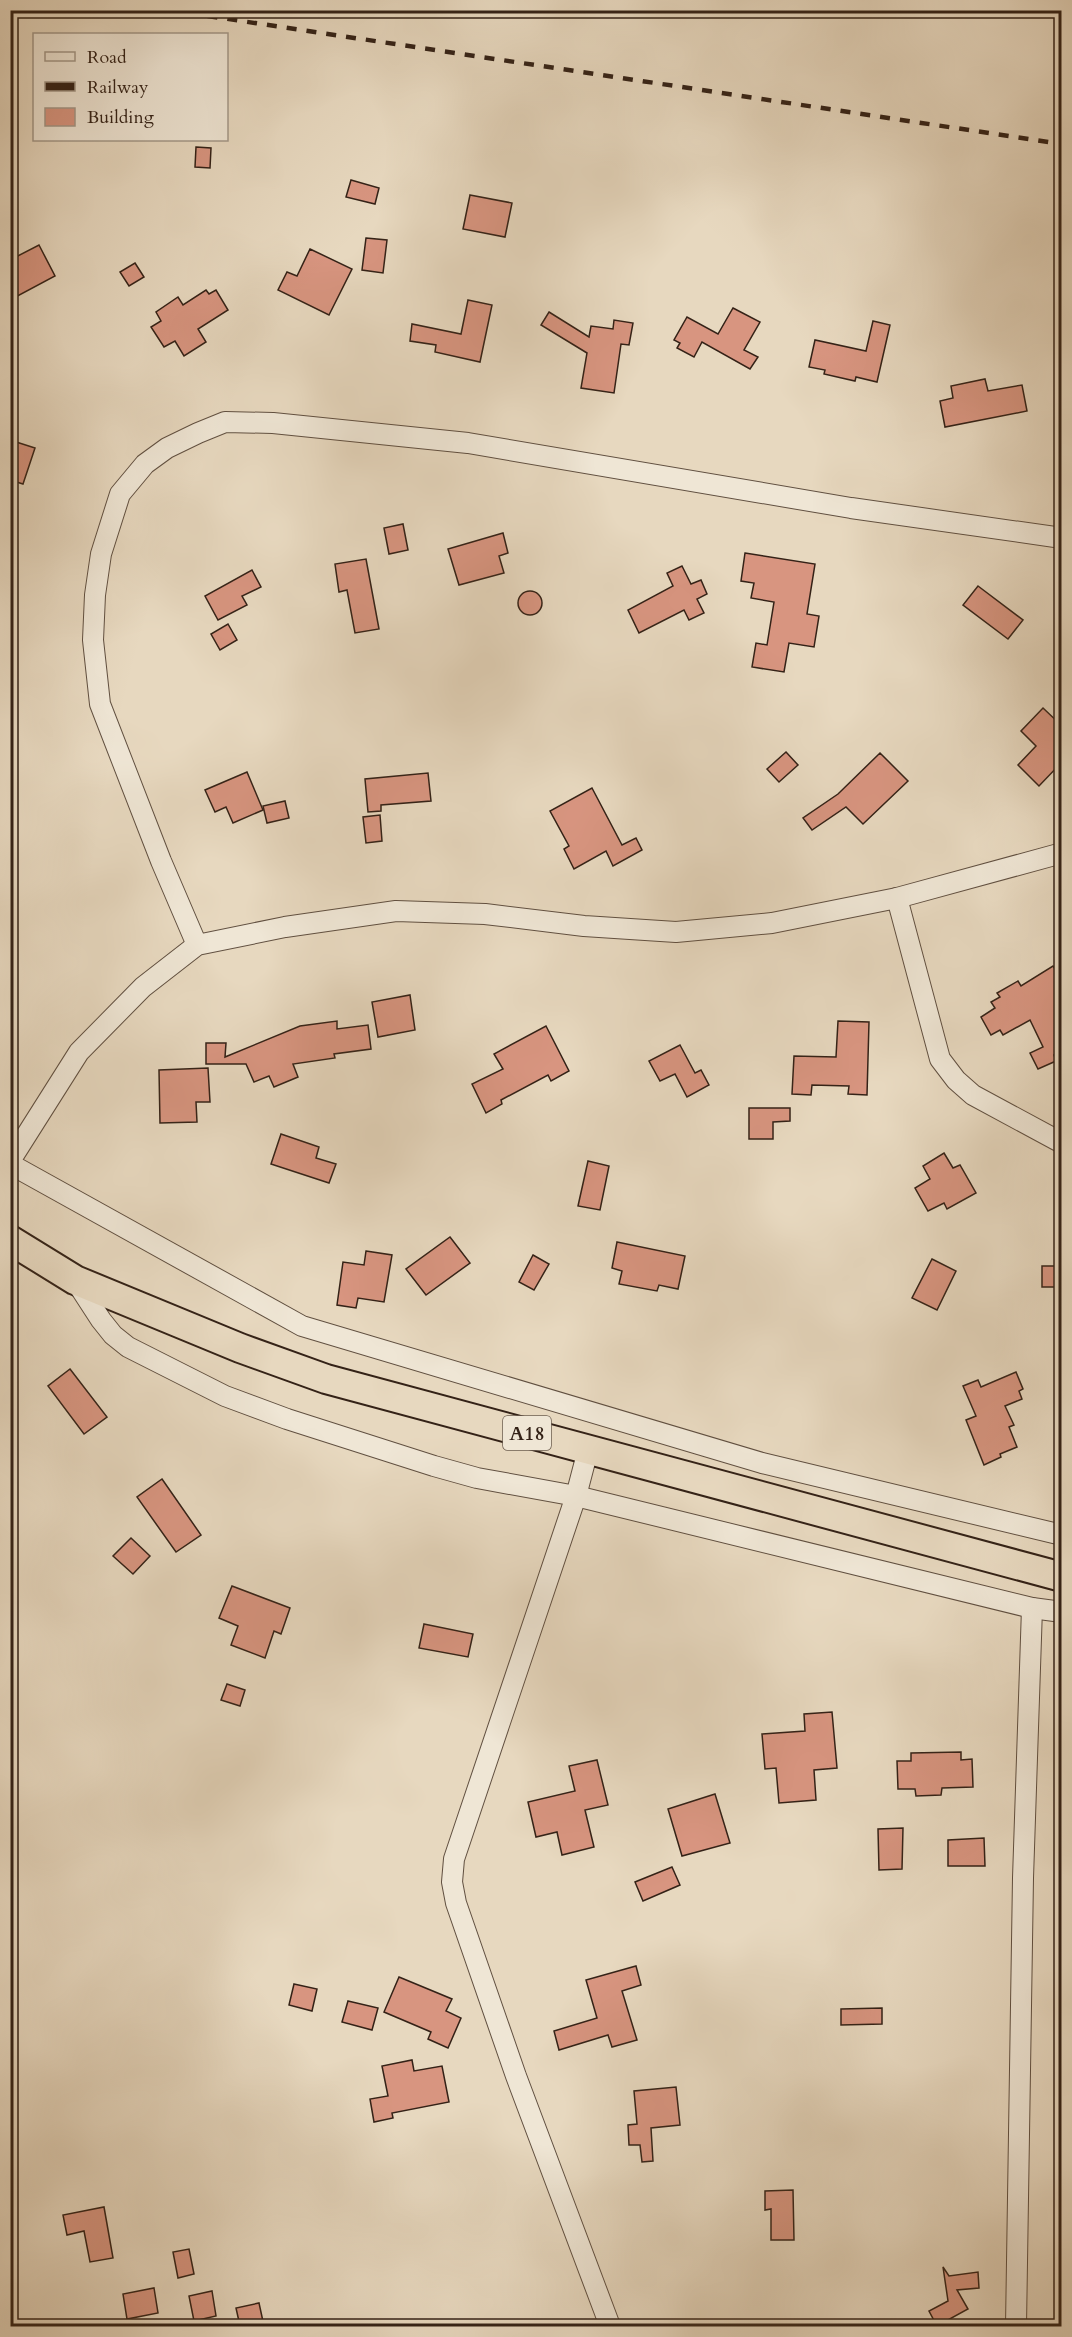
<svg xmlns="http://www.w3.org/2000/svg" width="1072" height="2337" font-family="Cardo,serif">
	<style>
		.building { fill: #d89580; stroke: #342217; stroke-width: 1.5 }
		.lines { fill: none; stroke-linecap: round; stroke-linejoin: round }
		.minor-casing { stroke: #615041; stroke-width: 22 }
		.highway-casing { stroke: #342217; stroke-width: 32 }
		.minor { stroke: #efe6d5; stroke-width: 20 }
		.highway { stroke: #e7d8bf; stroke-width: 28 }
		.rail { stroke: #342217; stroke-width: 4.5; stroke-dasharray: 10 10; stroke-linecap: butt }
		.labels { text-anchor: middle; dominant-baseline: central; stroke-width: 4.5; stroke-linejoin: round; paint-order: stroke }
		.shield { fill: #efe6d5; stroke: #6c5d50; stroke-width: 1.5 }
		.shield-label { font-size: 20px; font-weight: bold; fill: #342217 }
	</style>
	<rect width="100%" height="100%" fill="#e7d8bf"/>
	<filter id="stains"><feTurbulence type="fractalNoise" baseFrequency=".00333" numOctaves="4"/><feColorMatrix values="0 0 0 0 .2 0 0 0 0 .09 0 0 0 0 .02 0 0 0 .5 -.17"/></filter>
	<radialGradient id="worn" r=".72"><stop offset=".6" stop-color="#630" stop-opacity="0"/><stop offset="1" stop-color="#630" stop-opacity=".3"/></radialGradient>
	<g class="building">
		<polygon points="196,147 211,148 210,168 195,167"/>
		<polygon points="351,180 379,188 375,204 346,197"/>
		<polygon points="470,195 512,203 505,237 463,229"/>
		<polygon points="366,238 387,240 383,273 362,270"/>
		<polygon points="39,245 55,276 10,300 10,260"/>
		<polygon points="310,249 352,269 329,315 278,290 287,272 297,276"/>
		<polygon points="135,263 144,277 129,286 120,272"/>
		<polygon points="206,290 209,294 216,290 228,310 198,329 206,342 184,356 175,341 164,347 151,327 161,321 156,312 178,297 183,305"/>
		<polygon points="468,300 492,305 480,362 435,352 436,345 410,341 412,324 461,334"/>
		<polygon points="733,308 760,322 744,350 758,357 750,369 702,342 694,357 677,348 680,343 674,340 687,317 718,334"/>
		<polygon points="549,312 589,337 591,326 613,329 614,320 633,323 629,345 621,344 614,393 581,388 587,353 541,325"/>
		<polygon points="873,321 890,325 877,382 856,377 855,381 824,374 825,370 809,367 815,340 866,351"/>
		<polygon points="985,379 988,391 1022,385 1027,411 945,427 940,401 953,398 951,386"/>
		<polygon points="10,440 35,448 23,484 10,480"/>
		<polygon points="403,524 408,550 389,554 384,528"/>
		<polygon points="503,533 508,553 499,556 504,573 459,585 448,549"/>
		<polygon points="745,553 815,564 807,614 819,616 814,647 789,643 784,672 752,667 756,643 767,645 774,602 751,598 754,583 741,581"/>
		<polygon points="366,559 379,629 355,633 347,590 339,592 335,564"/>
		<polygon points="682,566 691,584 701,580 707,594 697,599 704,613 689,620 684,610 639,633 628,610 673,586 667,573"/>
		<polygon points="252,570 261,587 242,596 247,605 218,620 205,596"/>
		<polygon points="978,586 1023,620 1008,639 963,605"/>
		<circle cx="530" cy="603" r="12"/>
		<polygon points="228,624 237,640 220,650 211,634"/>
		<polygon points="1043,708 1062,726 1062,762 1039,786 1018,765 1036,746 1021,731"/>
		<polygon points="786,752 798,765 779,782 767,769"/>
		<polygon points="880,753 908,781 863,824 846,807 812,830 803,818 838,794"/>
		<polygon points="247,772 263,810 233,823 226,807 215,812 205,790"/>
		<polygon points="428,773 431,801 381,805 381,811 368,812 365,779"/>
		<polygon points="592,788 622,845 636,838 642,850 613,866 606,851 574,869 564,849 569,846 550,811"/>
		<polygon points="285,801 289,818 267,823 263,806"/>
		<polygon points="380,815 382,841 366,843 363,817"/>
		<polygon points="1053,966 1062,979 1062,1052 1054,1055 1056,1061 1038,1069 1030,1053 1043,1047 1030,1020 1003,1035 1000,1030 991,1035 981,1017 995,1008 991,1002 1000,997 997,993 1018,981 1021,986"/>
		<polygon points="410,995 415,1030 378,1037 372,1002"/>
		<polygon points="337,1021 337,1029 368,1025 371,1049 334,1054 335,1058 293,1064 298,1077 274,1087 269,1076 254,1082 246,1064 206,1064 206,1043 226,1043 225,1057 300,1026"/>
		<polygon points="838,1021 869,1022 867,1095 848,1094 849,1086 812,1085 811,1095 792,1094 794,1056 836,1057"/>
		<polygon points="546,1026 569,1071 551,1081 548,1075 501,1100 502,1104 486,1113 472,1084 503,1069 494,1054"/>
		<polygon points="680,1045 695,1073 701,1070 709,1085 687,1097 675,1074 660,1081 649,1061"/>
		<polygon points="208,1068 210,1102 196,1102 197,1122 160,1123 159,1070"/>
		<polygon points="749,1108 790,1108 790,1121 773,1122 773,1139 749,1139"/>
		<polygon points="281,1134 319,1147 316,1158 336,1164 329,1183 271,1164"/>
		<polygon points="944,1153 953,1168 960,1165 976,1193 947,1209 944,1203 928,1211 915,1188 930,1179 923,1166"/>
		<polygon points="588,1161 609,1166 600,1210 578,1206"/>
		<polygon points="450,1237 470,1263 426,1295 406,1269"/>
		<polygon points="617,1242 685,1256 678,1289 659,1285 657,1291 619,1284 622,1271 612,1268"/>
		<polygon points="366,1251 392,1255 384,1302 358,1298 356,1308 337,1305 343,1262 364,1265"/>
		<polygon points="533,1255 549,1264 534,1290 519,1282"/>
		<polygon points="932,1259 956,1271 937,1310 912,1298"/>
		<rect x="1042" y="1266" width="20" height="21"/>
		<polygon points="70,1369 107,1417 84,1434 48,1386"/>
		<polygon points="1016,1372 1023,1389 1019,1391 1022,1399 1005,1406 1014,1425 1009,1427 1017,1447 1000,1454 1001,1457 984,1465 966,1420 976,1416 963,1386 978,1380 981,1387"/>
		<polygon points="162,1479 201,1535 176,1552 137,1497"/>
		<polygon points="131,1538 150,1556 133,1574 113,1556"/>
		<polygon points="232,1586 290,1608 281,1634 274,1631 265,1658 231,1645 238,1626 219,1618"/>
		<polygon points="424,1624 473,1634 468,1657 419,1648"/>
		<polygon points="227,1684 245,1690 240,1706 221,1700"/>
		<polygon points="832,1712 837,1768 814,1770 816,1800 779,1803 776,1768 765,1769 762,1734 805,1731 804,1714"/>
		<polygon points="961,1752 961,1760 972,1759 973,1787 942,1788 941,1795 916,1796 915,1789 898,1789 897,1761 911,1761 911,1753"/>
		<polygon points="597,1760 608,1805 585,1810 594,1847 562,1855 557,1832 536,1837 528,1802 575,1791 569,1766"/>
		<polygon points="715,1794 730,1843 682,1856 668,1809"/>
		<polygon points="903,1828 902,1869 879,1870 878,1829"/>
		<polygon points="984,1838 985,1866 948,1866 948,1840"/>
		<polygon points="672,1867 680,1885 643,1901 635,1882"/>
		<polygon points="636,1966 641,1985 622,1991 637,2040 612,2047 608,2035 559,2050 554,2031 597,2018 586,1980"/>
		<polygon points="399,1977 452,1999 446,2011 461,2018 448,2048 428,2039 431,2032 384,2012"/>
		<polygon points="294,1984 317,1989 312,2011 289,2005"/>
		<polygon points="348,2001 378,2008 372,2030 342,2022"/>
		<polygon points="882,2008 882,2024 841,2025 841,2009"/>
		<polygon points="412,2060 414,2071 442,2066 449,2102 392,2113 393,2118 374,2122 370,2099 388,2096 382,2066"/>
		<polygon points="676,2087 680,2125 651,2128 653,2161 642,2162 640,2145 629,2145 628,2125 637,2124 634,2091"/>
		<polygon points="793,2190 794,2240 771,2240 771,2209 765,2210 765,2191"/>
		<polygon points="104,2207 113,2258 90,2262 84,2231 67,2235 63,2215"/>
		<polygon points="189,2249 194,2274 178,2278 173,2252"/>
		<polygon points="943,2267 949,2276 978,2272 979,2288 957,2290 968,2309 937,2326 929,2311 948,2301"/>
		<polygon points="154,2288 158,2313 127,2319 123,2294"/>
		<polygon points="212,2291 216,2316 194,2321 189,2296"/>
		<polygon points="259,2303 264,2326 240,2326 236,2308"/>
	</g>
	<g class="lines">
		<g class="minor-casing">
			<g id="minor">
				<polyline points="897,898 940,1059 956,1080 973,1095 1062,1143"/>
				<polyline points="197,945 161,861 100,704 93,640 95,595 101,554 120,494 145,464 167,448 198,433 225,422 273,423 468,443 851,508 1062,538"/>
				<polyline points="10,1161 79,1052 143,987 197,945 285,927 396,911 485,914 584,926 676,932 772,923 897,898 1062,853"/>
				<polyline points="10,1164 302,1326 762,1463 1062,1535"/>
				<polyline points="75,1280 101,1320 113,1335 128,1347 225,1396 287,1419 434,1466 477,1478 576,1496 1032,1608 1062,1612"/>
				<polyline points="588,1450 576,1496 454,1859 452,1882 456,1903 516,2076 610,2326"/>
				<polyline points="1016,2326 1023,1878 1032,1608"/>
			</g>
		</g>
		<g class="highway-casing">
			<polyline id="highway" points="10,1240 75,1280 240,1348 326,1379 1062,1577"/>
		</g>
		<use href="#minor" class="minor"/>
		<use href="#highway" class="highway"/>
		<polyline class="rail" points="168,10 1062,144"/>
	</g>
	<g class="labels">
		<rect class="shield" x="503" y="1416" width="48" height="34" rx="4.5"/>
		<g class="shield-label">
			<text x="527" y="1433">A18</text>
		</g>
	</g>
	<rect width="1072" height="2337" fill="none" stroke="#e7d8bf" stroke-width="36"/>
	<rect x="12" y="12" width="1048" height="2313" fill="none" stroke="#342217" stroke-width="3"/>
	<rect x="18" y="18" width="1036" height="2301" fill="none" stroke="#342217" stroke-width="1.5"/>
	<rect x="33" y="33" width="195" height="108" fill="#efe6d5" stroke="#a49889" stroke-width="1.5"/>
	<rect x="45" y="52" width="30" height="9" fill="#efe6d5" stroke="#a49889" stroke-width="1.5"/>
	<text x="87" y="63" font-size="18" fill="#342217">Road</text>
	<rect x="45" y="82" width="30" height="9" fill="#342217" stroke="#a49889" stroke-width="1.5"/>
	<text x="87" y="93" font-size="18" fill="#342217">Railway</text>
	<rect x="45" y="108" width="30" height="18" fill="#d89580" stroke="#a49889" stroke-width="1.5"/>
	<text x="87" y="123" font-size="18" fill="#342217">Building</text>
	<rect width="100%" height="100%" filter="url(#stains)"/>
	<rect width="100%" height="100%" fill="url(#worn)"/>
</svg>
